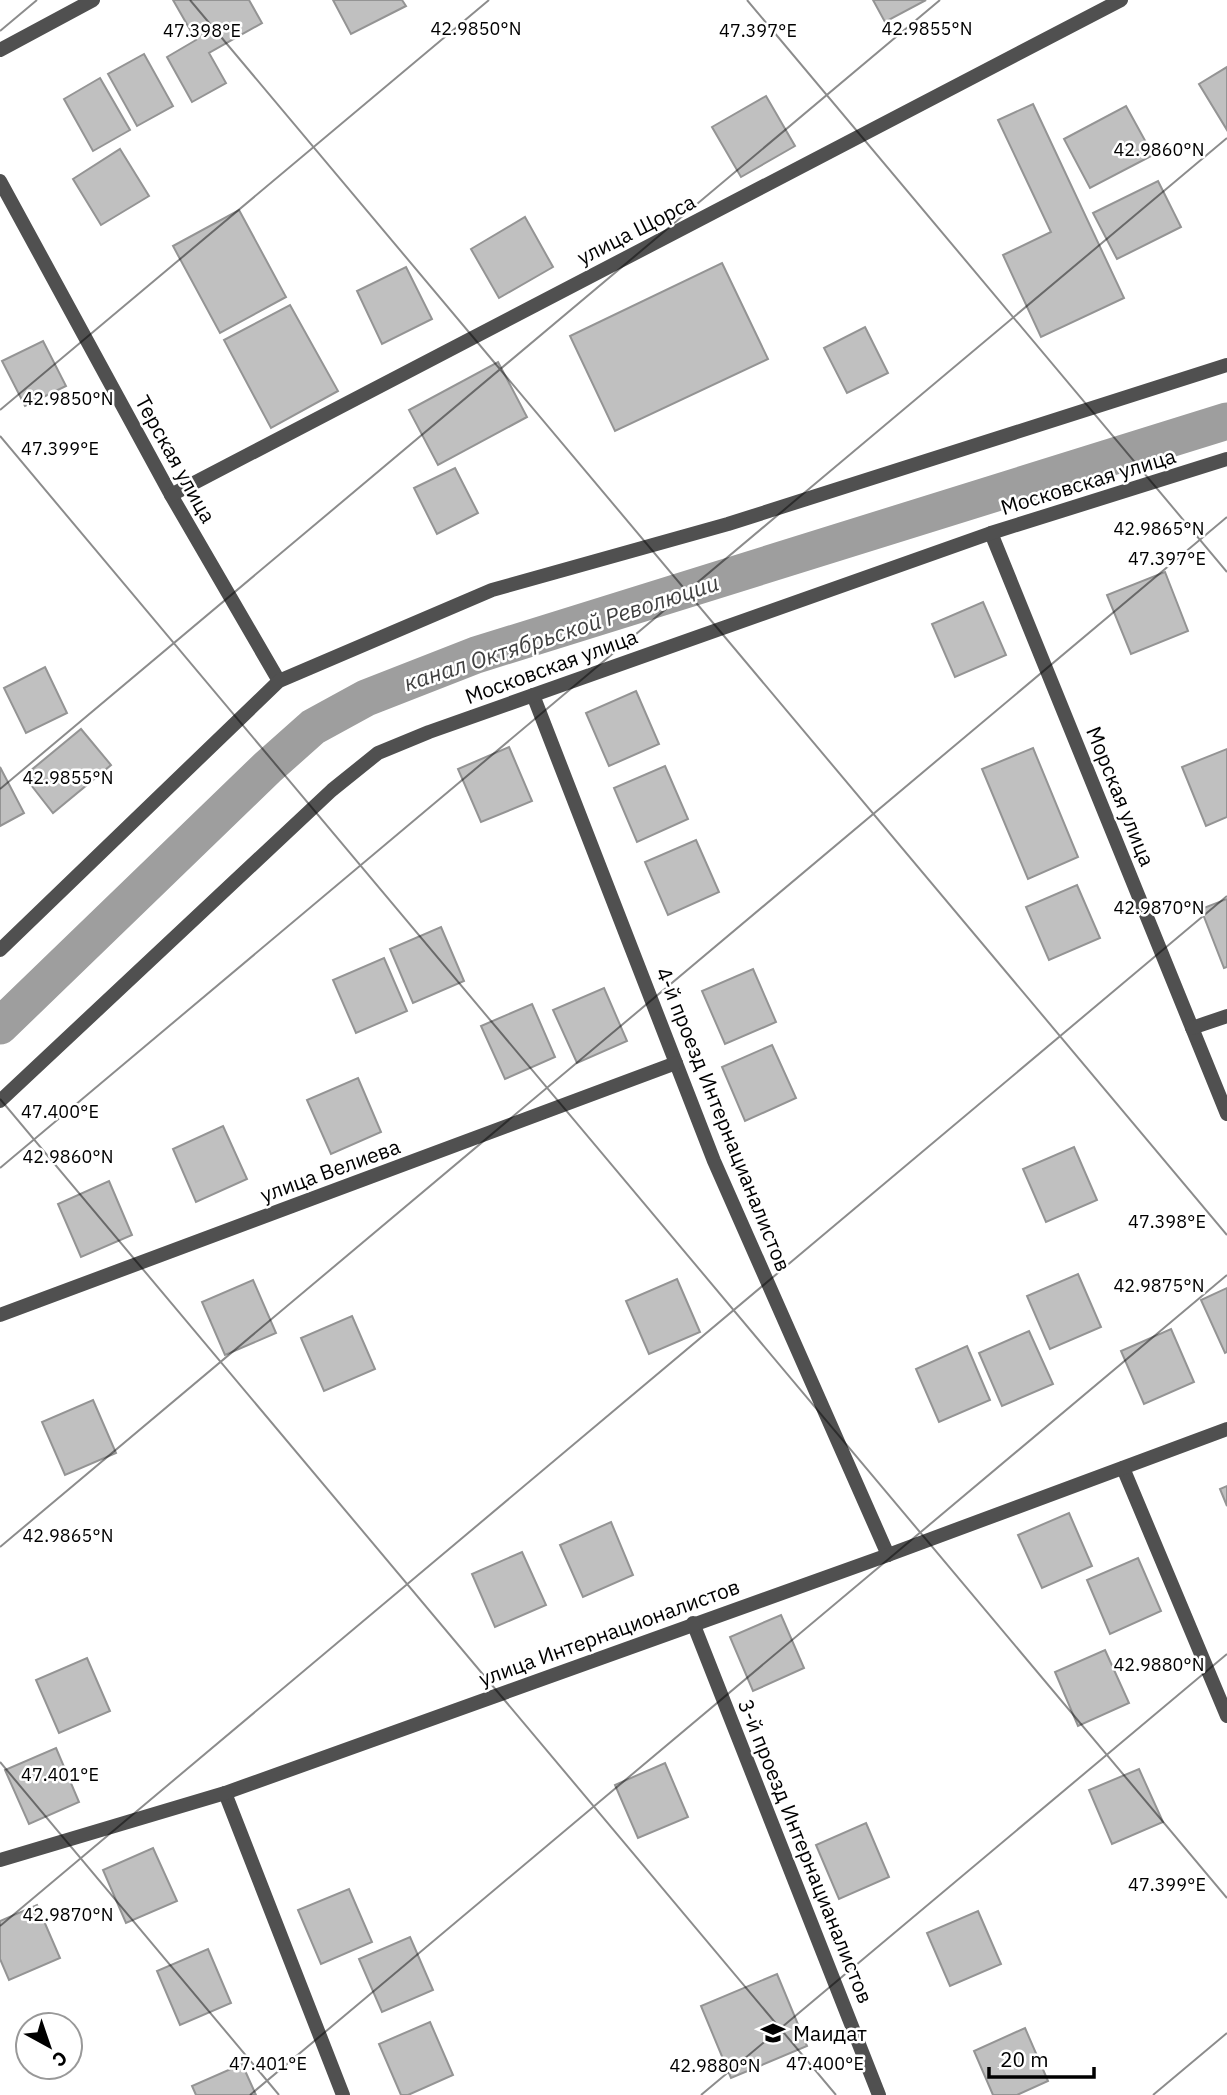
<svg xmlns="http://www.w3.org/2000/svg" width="1227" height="2095" font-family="'IBM Plex Sans',sans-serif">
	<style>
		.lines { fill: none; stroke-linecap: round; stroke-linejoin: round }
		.canal { stroke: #9e9e9e; stroke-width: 37 }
		.building { fill: #c0c0c0; stroke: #949494; stroke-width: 2 }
		.minor { stroke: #505050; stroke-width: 14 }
		.ticks { fill: none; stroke: #000; stroke-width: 2; stroke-opacity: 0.45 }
		.labels { text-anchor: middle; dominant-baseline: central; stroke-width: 5; stroke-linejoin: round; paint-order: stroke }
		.street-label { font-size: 21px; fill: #000; stroke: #fff }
		.poi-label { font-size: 21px; fill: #000; stroke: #fff; text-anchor: start }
		.water-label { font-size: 23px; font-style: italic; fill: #3f3f3f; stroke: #fff }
		.ticks-label { font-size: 18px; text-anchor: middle; fill: #000; stroke: #fff; stroke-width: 5; stroke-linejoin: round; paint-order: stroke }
	</style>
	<rect width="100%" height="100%" fill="#fff"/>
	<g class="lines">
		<polyline class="canal" points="0,1026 268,767 313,727 366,698 476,655 1227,421"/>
	</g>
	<g class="building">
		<polygon points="173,0 249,0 262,23 209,53 226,83 192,102 167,57 196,40"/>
		<polygon points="333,0 402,0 406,6 351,34"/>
		<polygon points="873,0 926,0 885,22"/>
		<polygon points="144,54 173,106 137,126 108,74"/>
		<polygon points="1227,67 1227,130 1199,84"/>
		<polygon points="100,78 130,130 93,151 64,99"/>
		<polygon points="766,96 795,146 741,177 712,127"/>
		<polygon points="1033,104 1124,298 1041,337 1003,255 1051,232 998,120"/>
		<polygon points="1126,106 1153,155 1090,188 1064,139"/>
		<polygon points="120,149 149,196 101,225 73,179"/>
		<polygon points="1158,181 1181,227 1117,259 1093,213"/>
		<polygon points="239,210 286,297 220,333 173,246"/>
		<polygon points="525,217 553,267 499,298 471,249"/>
		<polygon points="722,263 768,359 615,431 570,336"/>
		<polygon points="406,267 432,319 382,344 357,291"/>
		<polygon points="290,305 338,391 271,428 224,340"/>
		<polygon points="865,327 888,373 847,393 824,348"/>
		<polygon points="43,341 66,386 25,406 2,361"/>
		<polygon points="498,362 527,417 438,465 409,410"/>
		<polygon points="455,468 478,513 437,534 414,488"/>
		<polygon points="1165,572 1188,631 1131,654 1107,595"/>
		<polygon points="983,602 1006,655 955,677 932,624"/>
		<polygon points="45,667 67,713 26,733 4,688"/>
		<polygon points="636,691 659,744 609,766 586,713"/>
		<polygon points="81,729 111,765 53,813 24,776"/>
		<polygon points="509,747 532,801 481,822 458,769"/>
		<polygon points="1033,748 1078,857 1028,879 982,769"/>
		<polygon points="1227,749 1227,817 1206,826 1182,767"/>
		<polygon points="665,766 688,819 637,842 614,788"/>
		<polygon points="0,767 24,813 0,826"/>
		<polygon points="696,840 719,892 668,915 645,862"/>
		<polygon points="1077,885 1100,938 1049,960 1026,907"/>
		<polygon points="1227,899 1227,967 1224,968 1201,909"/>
		<polygon points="441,927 464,981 413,1003 390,949"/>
		<polygon points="384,958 407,1011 356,1033 333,980"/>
		<polygon points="753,969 776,1022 725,1044 702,991"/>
		<polygon points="604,988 627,1041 577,1063 553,1010"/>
		<polygon points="532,1004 555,1057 505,1079 481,1026"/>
		<polygon points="772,1045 796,1098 745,1121 722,1067"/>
		<polygon points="358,1078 381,1132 331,1154 307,1100"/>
		<polygon points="223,1126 247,1179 196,1202 173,1149"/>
		<polygon points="1074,1147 1097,1200 1046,1222 1023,1169"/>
		<polygon points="109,1181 132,1235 81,1257 58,1204"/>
		<polygon points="1078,1274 1101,1327 1050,1349 1027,1296"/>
		<polygon points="677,1279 700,1332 649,1354 626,1301"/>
		<polygon points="253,1280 276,1333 225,1355 202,1302"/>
		<polygon points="1227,1288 1227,1352 1225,1353 1201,1300"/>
		<polygon points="352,1316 375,1369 324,1391 301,1338"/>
		<polygon points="1171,1329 1194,1382 1144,1404 1121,1351"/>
		<polygon points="1029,1331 1053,1384 1002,1406 979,1353"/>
		<polygon points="967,1346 990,1400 939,1422 916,1369"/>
		<polygon points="93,1400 116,1453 65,1475 42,1422"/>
		<polygon points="1227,1486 1227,1506 1220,1489"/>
		<polygon points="1069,1513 1092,1566 1042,1588 1018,1535"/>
		<polygon points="611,1522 633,1575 583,1597 560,1545"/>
		<polygon points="522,1552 546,1605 495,1627 472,1574"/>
		<polygon points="1138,1558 1161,1611 1110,1634 1087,1580"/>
		<polygon points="781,1615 804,1668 753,1691 730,1637"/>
		<polygon points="1105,1650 1129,1703 1078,1726 1055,1672"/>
		<polygon points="87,1658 110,1711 59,1733 36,1680"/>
		<polygon points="56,1748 79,1802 29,1824 5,1770"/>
		<polygon points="665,1763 688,1817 638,1838 615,1785"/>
		<polygon points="1139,1769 1163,1822 1112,1844 1089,1790"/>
		<polygon points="866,1823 889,1877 839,1899 816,1845"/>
		<polygon points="153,1848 177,1901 126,1923 103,1870"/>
		<polygon points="349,1889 372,1942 321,1964 298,1910"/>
		<polygon points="37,1905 60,1958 9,1980 0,1959 0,1921"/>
		<polygon points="978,1911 1001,1964 950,1986 927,1933"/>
		<polygon points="410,1937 433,1990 382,2012 359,1959"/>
		<polygon points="208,1949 231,2003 180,2025 157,1971"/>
		<polygon points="777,1974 807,2046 731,2078 701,2006"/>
		<polygon points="430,2022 453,2075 408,2095 401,2095 379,2044"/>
		<polygon points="1025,2028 1048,2081 1017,2095 993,2095 974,2051"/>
		<polygon points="242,2064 256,2095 196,2095 192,2086"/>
	</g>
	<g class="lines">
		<g class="minor">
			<polyline points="0,50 93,0"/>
			<polyline points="0,181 171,495 279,681"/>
			<polyline points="171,495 1121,0"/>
			<polyline points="991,533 1227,1114"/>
			<polyline points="533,695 714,1161 888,1555"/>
			<polyline points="0,950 279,681 492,590 728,524 1227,365"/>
			<polyline points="1192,1028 1227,1016"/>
			<polyline points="0,1101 332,790 378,753 429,732 991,533 1227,459"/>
			<polyline points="0,1315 676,1063"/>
			<polyline points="1123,1468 1227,1716"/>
			<polyline points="693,1623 879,2095"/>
			<polyline points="225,1793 343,2095"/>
			<polyline points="0,1860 225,1793 888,1555 1227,1429"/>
		</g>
	</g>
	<path class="ticks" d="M190 0 1227 1235M747 0 1227 572M0 31 37 0M0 410 489 0M0 436 1227 1898M0 789 940 0M0 1099 836 2095M0 1168 1227 138M0 1547 1227 517M0 1762 279 2095M0 1926 1227 896M250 2095 1227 1275M701 2095 1227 1654M1153 2095 1227 2033"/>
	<defs>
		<g id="school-bare" transform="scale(1.89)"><path d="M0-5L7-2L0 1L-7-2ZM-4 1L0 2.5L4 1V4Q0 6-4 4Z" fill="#000" stroke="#fff" stroke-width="2.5" paint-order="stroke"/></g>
	</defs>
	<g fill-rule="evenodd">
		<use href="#school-bare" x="773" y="2033"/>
	</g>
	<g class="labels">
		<g class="street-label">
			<text transform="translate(636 229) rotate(-27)">улица Щорса</text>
			<text transform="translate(176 459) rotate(61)">Терская улица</text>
			<text transform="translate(1088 481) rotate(-17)">Московская улица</text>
			<text transform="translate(551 666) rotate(-20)">Московская улица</text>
			<text transform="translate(1121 796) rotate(68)">Морская улица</text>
			<text transform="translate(724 1119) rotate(68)">4-й проезд Интернацианалистов</text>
			<text transform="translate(330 1170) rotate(-20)">улица Велиева</text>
			<text transform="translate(609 1632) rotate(-20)">улица Интернационалистов</text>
			<text transform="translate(806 1851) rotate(68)">3-й проезд Интернацианалистов</text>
		</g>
		<g class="poi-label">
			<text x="793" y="2033">Маидат</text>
		</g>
		<g class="water-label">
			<text transform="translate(561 632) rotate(-18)">канал Октябрьской Революции</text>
		</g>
	</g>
	<g class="ticks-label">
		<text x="476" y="35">42.9850°N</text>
		<text x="927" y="35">42.9855°N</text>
		<text x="202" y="37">47.398°E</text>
		<text x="758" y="37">47.397°E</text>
		<text x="1159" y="156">42.9860°N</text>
		<text x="68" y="405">42.9850°N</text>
		<text x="60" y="455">47.399°E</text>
		<text x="1159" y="535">42.9865°N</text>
		<text x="1167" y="565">47.397°E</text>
		<text x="68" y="784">42.9855°N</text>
		<text x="1159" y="914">42.9870°N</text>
		<text x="60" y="1118">47.400°E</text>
		<text x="68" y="1163">42.9860°N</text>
		<text x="1167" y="1228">47.398°E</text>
		<text x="1159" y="1292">42.9875°N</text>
		<text x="68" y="1542">42.9865°N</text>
		<text x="1159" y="1671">42.9880°N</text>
		<text x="60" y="1781">47.401°E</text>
		<text x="1167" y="1891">47.399°E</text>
		<text x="68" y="1921">42.9870°N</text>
		<text x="268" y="2070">47.401°E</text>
		<text x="825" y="2070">47.400°E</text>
		<text x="715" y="2072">42.9880°N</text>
	</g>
	<g transform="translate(49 2046) rotate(140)"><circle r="33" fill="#ffffff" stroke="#999999" stroke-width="2"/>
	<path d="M0-5L12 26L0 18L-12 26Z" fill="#000000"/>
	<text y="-10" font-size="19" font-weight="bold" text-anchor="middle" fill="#000000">С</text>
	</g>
	<path d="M989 2067v10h105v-10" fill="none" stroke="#000000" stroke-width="3.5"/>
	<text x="1000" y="2067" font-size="21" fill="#000000" stroke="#ffffff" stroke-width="5" paint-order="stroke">20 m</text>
</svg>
